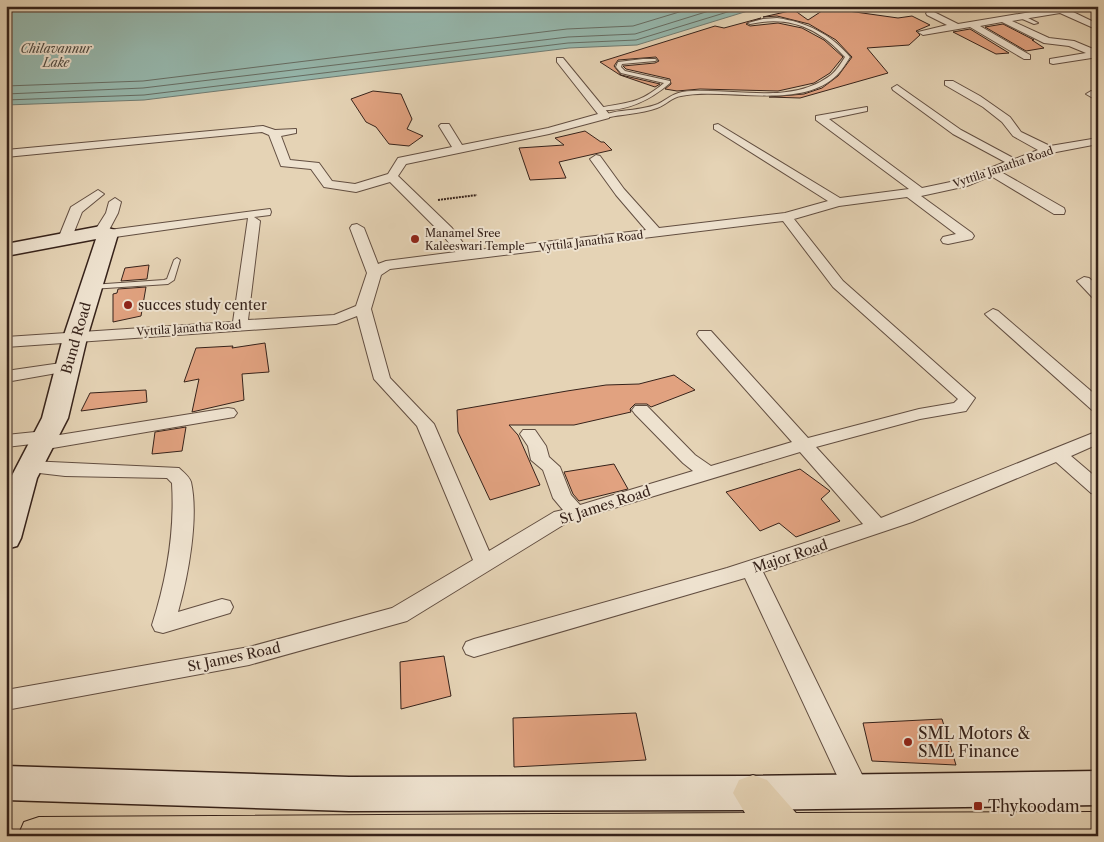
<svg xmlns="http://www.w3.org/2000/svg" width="1104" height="842" font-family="'Libre Caslon Text',serif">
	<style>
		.water { fill: #96b8ae; stroke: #707c73 }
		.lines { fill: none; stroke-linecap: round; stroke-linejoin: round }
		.shore { stroke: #666d64; stroke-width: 1 }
		.building { fill: #e1a280; stroke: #36221a }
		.lane-casing { stroke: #624e41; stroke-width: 2 }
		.street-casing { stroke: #624e41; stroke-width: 2 }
		.secondary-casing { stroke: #36221a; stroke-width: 3 }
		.highway-casing { stroke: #36221a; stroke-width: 2 }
		.path { stroke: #36221a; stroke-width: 2; stroke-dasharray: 2 1; stroke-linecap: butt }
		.lane { fill: #eee2cf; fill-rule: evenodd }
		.street { fill: #eee2cf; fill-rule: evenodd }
		.secondary { fill: #eee2cf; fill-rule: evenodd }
		.highway { fill: #e5d3b5; fill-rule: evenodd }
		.poi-dot { fill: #8f2418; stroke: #eee2cf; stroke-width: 2 }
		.labels { text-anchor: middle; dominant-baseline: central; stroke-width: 4; stroke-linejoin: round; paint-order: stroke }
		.far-street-label { font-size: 11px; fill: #36221a; stroke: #eee2cf }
		.far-poi-label { font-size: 11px; fill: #36221a; stroke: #eee2cf; text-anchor: start }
		.far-water-label { font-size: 12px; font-style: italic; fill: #4e483f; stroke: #eee2cf }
		.poi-label { font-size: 14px; fill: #36221a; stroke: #eee2cf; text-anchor: start }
		.street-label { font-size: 14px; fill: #36221a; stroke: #eee2cf }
		.near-poi-label { font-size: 16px; fill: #36221a; stroke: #eee2cf; text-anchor: start }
	</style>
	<rect width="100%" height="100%" fill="#e5d3b5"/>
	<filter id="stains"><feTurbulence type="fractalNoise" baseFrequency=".004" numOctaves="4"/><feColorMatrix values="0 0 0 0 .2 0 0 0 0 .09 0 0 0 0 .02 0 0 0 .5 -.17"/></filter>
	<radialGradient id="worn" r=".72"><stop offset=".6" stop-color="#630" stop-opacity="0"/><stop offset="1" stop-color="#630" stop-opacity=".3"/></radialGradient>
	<polygon class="water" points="6,6 764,6 637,45 569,48 144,100 6,105"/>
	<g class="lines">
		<g class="shore">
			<polyline points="6,86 143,81 567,29 633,26 699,6"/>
			<polyline points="6,94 143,88 568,37 635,34 725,6"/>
			<polyline points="6,100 144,95 568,43 636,40 747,6"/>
		</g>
	</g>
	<g class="building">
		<polygon points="852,6 848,11 898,18 912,16 930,25 916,31 920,35 909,45 867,48 888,73 800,98 769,97 804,94 822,88 838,76 852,57 836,40 809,24 777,16 763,17 794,10 808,20 828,7"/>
		<polygon points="761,18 746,24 750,26 778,23 802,28 824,40 843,57 830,73 814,83 778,91 700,89 677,91 665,89 671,84 670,79 626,69 623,66 655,63 659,61 656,57 618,60 614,66 621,75 660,84 655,87 620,75 600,62 715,26 724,28"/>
		<polygon points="1003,24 1034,40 1032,40 1044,48 1026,51 985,27"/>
		<polygon points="970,29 1009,53 996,54 953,32"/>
		<polygon points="373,91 401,94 412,119 407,129 423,136 409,146 389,144 376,127 366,122 351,99"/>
		<polygon points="585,131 601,142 604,142 612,150 559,162 566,178 530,180 519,148 564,145 555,138"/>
		<polygon points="149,265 147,279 121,281 125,268"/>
		<polygon points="146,287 141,316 113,322 113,294 117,293 118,289"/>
		<polygon points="265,343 269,372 242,374 244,400 192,412 199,379 184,382 196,348 233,346 232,348"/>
		<polygon points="674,375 695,390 651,407 647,404 635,404 630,409 631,412 574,425 509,425 518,435 540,485 490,500 458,432 457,410 567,391 606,385 639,384"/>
		<polygon points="146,390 147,402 81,411 90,393"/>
		<polygon points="186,427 182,451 152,454 155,432"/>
		<polygon points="614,464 628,489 579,501 573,494 564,472"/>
		<polygon points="800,469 830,491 821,499 840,521 796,537 779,523 760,531 726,492"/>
		<polygon points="444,656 451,696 401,709 400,662"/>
		<polygon points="636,713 646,760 514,767 513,718"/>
		<polygon points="942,719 956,765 872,761 863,723"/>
	</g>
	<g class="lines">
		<g class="lane-casing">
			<g id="lane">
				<polygon points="1020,16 1024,16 1038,23 1034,24 1020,18"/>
				<path d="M777 18C806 22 831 34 850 57 846 63 842 70 837 75 801 111 726 87 681 96 672 97 666 105 657 108 641 114 622 114 605 118L602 116C614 110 630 111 643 108 648 107 653 106 658 104 666 100 672 94 682 92 730 86 789 107 831 75 837 70 841 63 845 57 819 28 789 15 750 24L748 23 763 19Z"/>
				<path d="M643 59H655L657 60 655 61 622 64 621 67 625 71 670 81V83C649 101 626 112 598 110V108C629 102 639 104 664 83L621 73 616 67 618 62Z"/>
				<polygon points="177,258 180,260 174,280 168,284 91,289 87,287 91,285 164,280 167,279 174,260"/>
			</g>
		</g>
		<g class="street-casing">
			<g id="street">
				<polygon points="1092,6 1071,11 1098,24 1098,30 1060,13 1012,21 1049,38 1074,41 1098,51 1098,57 1053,64 1050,63 1050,59 1086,53 1069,46 1044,43 1002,22 980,26 1030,55 1030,59 1024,59 970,27 923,35 918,32 947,25 927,15 926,13 930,10 958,24 1061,7"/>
				<path d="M557 58H563L609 114V118L549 134 406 164 398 176 452 228 469 251 646 230 616 195 590 159 596 155 600 156 624 189 659 228 785 213 828 201 714 129V125L718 124 840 198 909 189 816 120V116L867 107V111L829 119 922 188 960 180 1005 162 953 134 893 90 892 88 897 85 961 130 1015 159 1038 150 1013 136 1002 122 983 107 945 85V81H953L980 96 1010 117 1021 132 1050 146 1098 138V144L1051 153 1001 172 1064 208 1065 211 1064 214H1054L991 176 967 186 921 196 972 233 974 236 972 239 948 244 943 243 941 240 943 237 956 234 907 197 839 206 794 219 843 281 975 398 966 411 920 419 816 447 881 518 1098 431V444L1071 456 1098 479V495L1091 493 1056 462 912 522 763 572 870 791 866 799 857 803 848 799 745 578 474 657 466 654 463 648 466 642 474 639 727 568 863 524 800 452 568 522 407 621 249 665 6 710V690L249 647 392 608 473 560 417 426 374 379 357 316 336 324 6 347V337L233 322 248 218 108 238 96 235 94 232 106 213 109 202 115 198 121 202 118 213 109 230 270 209 271 212 270 215 254 217 260 221 248 320 334 315 356 306 367 273 350 228 352 225 357 224 364 228 378 264 386 261 456 252 442 234 390 182 356 192 324 187 311 169 281 166 269 135 262 132 6 157V150L263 126 275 130 296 129V133L281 136 290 160 319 163 332 181 355 184 388 174 398 158 452 147 439 126 441 124H449L462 145 548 128 598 114 557 62ZM783 221 833 287 958 399 954 403 919 409 808 438 711 331H699L697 334 699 337 792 442 711 466 695 455 647 406H635L632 410 635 414 683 463 693 471 580 505 571 495 560 467 549 457 546 446 535 430H523L520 434 528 446 531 460 543 470 553 498 563 510 554 512 489 551 434 424 390 378 371 309 381 275 390 269Z"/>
				<polygon points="1091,91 1098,94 1098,101 1086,94"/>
				<polygon points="98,190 104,194 82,212 70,242 60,242 58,239 71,207"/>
				<polygon points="1084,277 1089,278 1098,286 1098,299 1093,298 1077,281"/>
				<polygon points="993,309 998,311 1098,397 1098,411 1092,410 988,317 985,314"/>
				<polygon points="68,362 76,367 74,370 6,382 6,371"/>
				<polygon points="228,408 234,409 237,413 234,417 41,450 35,448 32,444 6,447 6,435 45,431 53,436"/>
				<path d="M29 461 179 468C183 472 189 476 191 482 199 518 188 577 178 612L222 599 230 601 233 607 230 613 163 633 155 631 152 625C167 578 175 532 172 483L167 478 65 476 22 471 20 467 22 463Z"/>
			</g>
		</g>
		<g class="secondary-casing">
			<g id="secondary">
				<polygon points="101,226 115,230 118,234 87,338 68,418 37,478 21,538 17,546 6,549 6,487 42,418 63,338 96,239 6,256 6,244"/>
				<polygon points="6,766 349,777 753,776 1098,771 1098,805 753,810 349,811 6,800"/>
			</g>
		</g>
		<g class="highway-casing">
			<polygon id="highway" points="753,775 767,780 796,813 1098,812 1098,836 18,836 24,822 39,817 745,813 733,793 739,780"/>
		</g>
		<polyline class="path" points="438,200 477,195"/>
		<use href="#lane" class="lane"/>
		<use href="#street" class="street"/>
		<use href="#secondary" class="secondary"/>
		<use href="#highway" class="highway"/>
	</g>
	<g class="poi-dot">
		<circle cx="415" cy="239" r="5"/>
		<circle cx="128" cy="305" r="5"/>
		<circle cx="908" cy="742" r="5"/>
		<rect x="973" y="801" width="10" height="10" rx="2.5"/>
	</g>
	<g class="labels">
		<g class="far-street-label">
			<text transform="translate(1003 167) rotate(-19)">Vyttila Janatha Road</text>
			<text transform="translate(591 241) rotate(-7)">Vyttila Janatha Road</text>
			<text transform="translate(189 328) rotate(-4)">Vyttila Janatha Road</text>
		</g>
		<g class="far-poi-label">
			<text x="425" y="233">Manamel Sree<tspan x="425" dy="13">Kaleeswari Temple</tspan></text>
		</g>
		<g class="far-water-label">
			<text x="56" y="48">Chilavannur<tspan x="56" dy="14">Lake</tspan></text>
		</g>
		<g class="poi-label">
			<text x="138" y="305">succes study center</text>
		</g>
		<g class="street-label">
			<text transform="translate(76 338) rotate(-74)">Bund Road</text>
			<text transform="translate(605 505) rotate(-18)">St James Road</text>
			<text transform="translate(790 556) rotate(-18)">Major Road</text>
			<text transform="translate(234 657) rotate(-12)">St James Road</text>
		</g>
		<g class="near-poi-label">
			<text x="918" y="733">SML Motors &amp;<tspan x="918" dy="18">SML Finance</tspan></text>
			<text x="988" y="806">Thykoodam</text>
		</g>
	</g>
	<rect width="1104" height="842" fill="none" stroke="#e5d3b5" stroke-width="25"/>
	<rect x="8" y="8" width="1089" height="827" fill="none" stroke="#36221a" stroke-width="2.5"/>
	<rect x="12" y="12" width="1079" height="817" fill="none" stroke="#36221a"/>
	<rect width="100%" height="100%" filter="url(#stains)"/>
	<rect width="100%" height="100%" fill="url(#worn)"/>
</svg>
